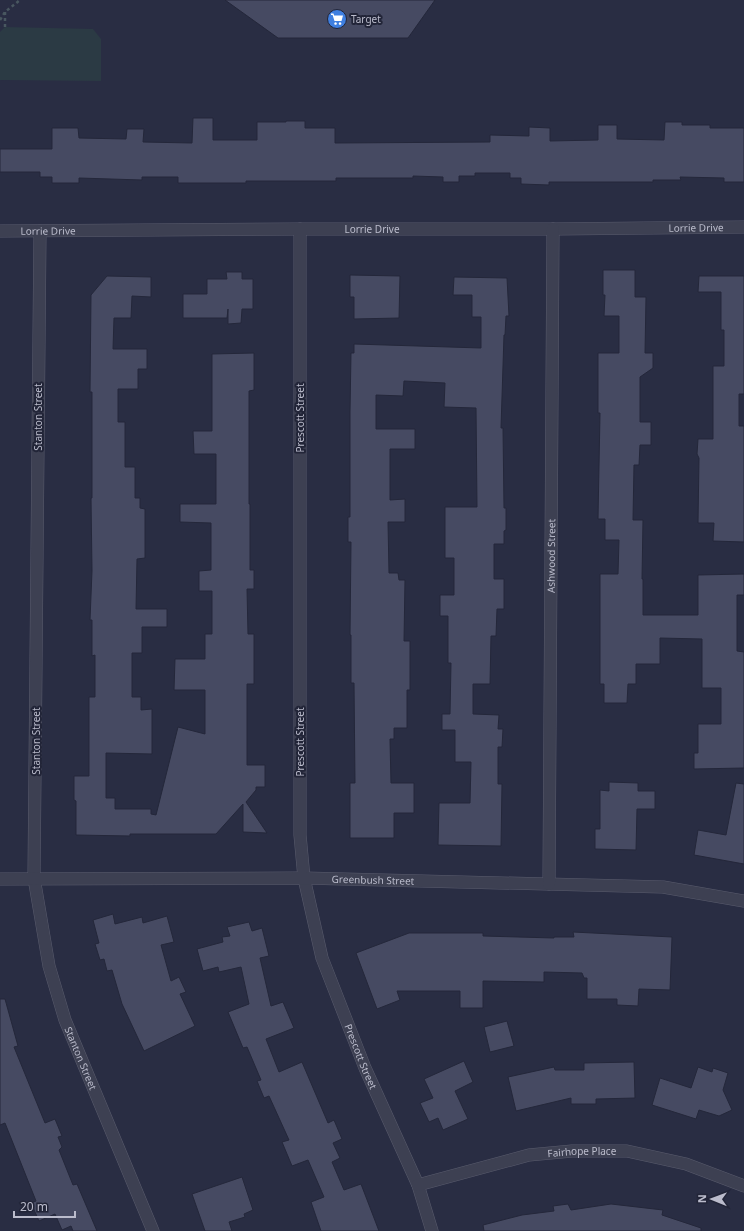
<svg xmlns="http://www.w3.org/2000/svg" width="744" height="1231" font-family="'Noto Sans',sans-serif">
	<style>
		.green { fill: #2b3a44 }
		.building { fill: #464a62; stroke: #24273a }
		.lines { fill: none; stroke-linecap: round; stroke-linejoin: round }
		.street-casing { stroke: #595b6d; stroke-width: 13 }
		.path { stroke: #495760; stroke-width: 2.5; stroke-dasharray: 3 3; stroke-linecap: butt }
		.street { stroke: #3d4052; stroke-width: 12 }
		.labels { text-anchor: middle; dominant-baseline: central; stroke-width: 4; stroke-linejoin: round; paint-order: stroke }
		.poi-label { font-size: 10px; fill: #bbbccc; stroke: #222538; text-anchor: start }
		.street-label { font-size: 10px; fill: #bbbccc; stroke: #222538 }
	</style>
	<rect width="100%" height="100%" fill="#292d43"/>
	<polygon class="green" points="5,27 93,29 101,39 101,81 0,80 0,32"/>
	<g class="building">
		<polygon points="225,0 435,0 408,38 278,38"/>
		<polygon points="193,118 213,118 213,140 257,140 257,122 286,122 286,121 305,121 305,128 335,128 335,143 490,142 490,135 529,136 529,127 550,128 550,141 598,140 598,125 617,125 617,139 664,140 665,122 682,122 682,125 710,125 710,128 744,128 744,182 724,182 724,178 680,177 681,180 653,180 653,182 549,182 549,185 521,184 521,178 510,178 510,173 475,173 475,176 459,176 459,182 443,182 443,177 413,176 413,178 336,178 336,181 246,181 246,183 178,183 178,177 142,177 142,180 79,178 79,183 52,183 52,177 40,177 40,172 0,172 0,149 52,149 52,128 78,128 79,138 126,139 127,129 144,129 143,142 192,143"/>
		<polygon points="603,270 635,270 635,297 646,297 645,353 653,353 653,368 640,377 640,422 651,422 651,445 640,445 639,465 634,465 633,520 643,520 642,579 643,579 643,615 698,615 698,575 744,574 744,595 737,595 737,651 744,652 744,768 694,769 694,753 698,753 698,724 721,724 721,688 702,688 702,639 660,638 660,664 636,664 636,684 628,684 627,703 604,703 604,684 600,684 600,574 618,574 619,540 605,540 605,519 598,519 600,413 598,413 598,353 619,353 619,316 604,316 605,295 603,295"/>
		<polygon points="226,272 242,272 242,279 253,279 253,309 242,309 241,323 228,324 228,309 227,318 183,318 183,294 207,294 207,279 227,279"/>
		<polygon points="350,275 400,276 399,318 354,319 354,297 350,297"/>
		<polygon points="107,276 151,277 151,297 132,296 131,318 114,318 113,349 147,349 147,369 138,369 138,389 118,389 118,422 125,422 125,467 135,467 135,498 140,498 140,508 145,509 145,558 137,559 136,609 167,609 167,627 142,627 142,653 132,653 132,697 141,697 141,710 152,709 152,754 106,753 106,798 115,798 115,809 151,809 151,814 156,815 178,727 205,734 205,690 174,690 175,659 205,659 205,634 212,634 212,591 199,591 199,571 211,570 211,523 180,522 180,504 216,504 216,454 194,454 193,431 212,431 212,354 254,353 254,390 249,391 249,504 250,504 250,570 254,570 254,589 247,589 248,634 254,634 254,684 247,684 247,765 265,765 265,787 256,787 256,790 246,802 267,833 243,832 243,804 216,834 130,834 130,836 76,835 76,801 74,800 74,776 89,776 89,697 95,697 95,655 92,656 92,620 90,620 92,571 91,498 92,498 92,392 90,392 91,295"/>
		<polygon points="699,276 744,276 744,394 739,394 739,426 744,426 744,542 713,541 714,523 698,523 699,458 697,454 698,439 713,439 713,366 724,366 724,330 721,330 721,292 698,292"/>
		<polygon points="454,277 507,278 509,316 506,316 505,335 504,335 501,428 503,428 504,508 506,508 506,530 504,531 504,544 494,544 494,579 504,579 504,609 497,609 496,636 491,636 490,684 473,684 473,714 499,715 498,729 503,729 502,747 498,747 498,784 502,784 501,846 438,845 439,803 470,803 471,762 455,762 455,730 442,730 442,714 450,714 451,663 448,663 448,616 440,616 440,595 454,595 454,558 445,558 445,507 477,507 476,408 444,407 445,383 404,381 403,396 376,395 376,429 415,429 415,449 390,449 390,500 405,499 405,522 388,522 389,573 398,573 399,580 405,580 404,641 410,641 410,690 407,690 407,728 394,728 394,739 390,739 391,783 414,783 414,813 394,813 394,838 350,838 350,783 355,783 354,683 351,683 351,635 350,635 351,542 348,542 348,517 350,517 350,411 351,353 354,353 354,344 481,348 481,317 472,317 472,295 453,295"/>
		<polygon points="609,782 638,783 638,791 655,791 655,809 637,809 636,850 595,849 595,829 600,829 600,790 609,791"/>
		<polygon points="736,783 744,784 744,864 694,855 698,830 726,835"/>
		<polygon points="113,914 115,924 142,917 143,923 167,916 174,942 161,945 171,981 179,977 186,992 180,994 195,1026 144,1051 122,1004 112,970 107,971 104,959 100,960 95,944 99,943 93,920"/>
		<polygon points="249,922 252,931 262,928 269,956 260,958 271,1006 283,1002 294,1028 266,1039 279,1072 302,1062 328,1123 334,1120 342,1139 333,1143 340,1158 332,1162 344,1190 361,1184 379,1231 321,1231 311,1202 324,1197 308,1160 292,1166 282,1142 289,1140 269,1096 264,1098 257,1081 261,1080 247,1047 243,1048 228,1012 249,1004 241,967 219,972 218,967 203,971 197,949 223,942 222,937 230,936 227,927"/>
		<polygon points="573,932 672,937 670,990 639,989 638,1006 617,1005 617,999 587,999 587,978 584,978 582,973 544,972 544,982 483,981 483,1008 460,1008 460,991 397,991 400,1000 377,1009 356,953 409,933 483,933 483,936 554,938 554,937 574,937"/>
		<polygon points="0,999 5,999 18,1046 14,1047 45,1123 55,1119 62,1136 58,1137 62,1147 59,1150 73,1185 77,1184 97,1231 73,1231 71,1226 62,1230 55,1214 39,1221 31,1203 36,1201 5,1123 0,1125"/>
		<polygon points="507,1021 514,1046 490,1052 484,1027"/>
		<polygon points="464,1061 473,1082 455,1091 468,1119 443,1130 438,1118 429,1122 420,1103 433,1098 424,1079"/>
		<polygon points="634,1062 635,1098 596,1099 596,1104 571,1104 571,1098 516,1111 508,1077 554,1067 555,1070 584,1070 584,1063"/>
		<polygon points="698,1067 712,1072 713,1068 728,1073 723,1090 732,1110 719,1116 699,1110 696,1119 652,1105 660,1078 691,1088"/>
		<polygon points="242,1177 253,1210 244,1214 245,1217 229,1222 232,1231 205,1231 192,1194"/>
		<polygon points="568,1204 571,1210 611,1204 663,1210 662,1215 701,1228 701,1231 484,1231 483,1225 522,1215 554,1211 553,1206"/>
	</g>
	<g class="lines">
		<g class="street-casing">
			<g id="street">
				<path id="s1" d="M300 229V835L304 878 322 958 365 1068 418 1185 432 1231"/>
				<path id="s2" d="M0 231 300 229H553L744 227"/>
				<path id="s3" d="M40 231 34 878 49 966 65 1020 153 1231"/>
				<path id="s4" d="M0 879 304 878 663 887 744 901"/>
				<path id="s5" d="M549 884 553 229"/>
				<path id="s6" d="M418 1185 529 1155 572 1151H627L686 1164 744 1186"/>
			</g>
		</g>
		<g class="path">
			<polyline points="0,20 5,12 20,0"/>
			<polyline points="5,27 5,12"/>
		</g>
		<use href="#street" class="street"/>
	</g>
	<defs>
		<g id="supermarket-disc" transform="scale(1)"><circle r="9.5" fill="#3f7fe0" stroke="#222538"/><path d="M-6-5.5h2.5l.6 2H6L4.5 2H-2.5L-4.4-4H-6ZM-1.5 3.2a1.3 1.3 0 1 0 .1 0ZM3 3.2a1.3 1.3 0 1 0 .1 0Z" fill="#fff"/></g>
	</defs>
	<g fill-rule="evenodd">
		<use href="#supermarket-disc" x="337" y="19"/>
	</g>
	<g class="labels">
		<g class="poi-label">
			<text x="351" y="19">Target</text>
		</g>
		<g class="street-label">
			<text stroke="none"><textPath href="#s2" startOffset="696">Lorrie Drive</textPath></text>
			<text stroke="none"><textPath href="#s2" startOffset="372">Lorrie Drive</textPath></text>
			<text stroke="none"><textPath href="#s2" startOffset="48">Lorrie Drive</textPath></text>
			<text transform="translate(38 417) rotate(-90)">Stanton Street</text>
			<text transform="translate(300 418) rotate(-90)">Prescott Street</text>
			<text stroke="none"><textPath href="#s5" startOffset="328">Ashwood Street</textPath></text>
			<text transform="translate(36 741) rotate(-90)">Stanton Street</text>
			<text transform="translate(300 742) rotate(-90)">Prescott Street</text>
			<text stroke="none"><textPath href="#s4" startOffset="373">Greenbush Street</textPath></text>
			<text stroke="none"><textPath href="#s1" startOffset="837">Prescott Street</textPath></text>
			<text stroke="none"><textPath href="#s3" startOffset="834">Stanton Street</textPath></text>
			<text stroke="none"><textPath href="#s6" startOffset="168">Fairhope Place</textPath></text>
		</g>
	</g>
	<g transform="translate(712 1199) rotate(271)" stroke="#222538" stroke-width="3" paint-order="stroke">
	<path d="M0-3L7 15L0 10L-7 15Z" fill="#bbbccc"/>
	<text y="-6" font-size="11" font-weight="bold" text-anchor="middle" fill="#bbbccc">N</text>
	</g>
	<path d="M14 1211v6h61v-6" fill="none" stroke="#bbbccc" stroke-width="2"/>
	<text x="20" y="1211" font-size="12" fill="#bbbccc" stroke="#222538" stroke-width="3" paint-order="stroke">20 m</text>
</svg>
